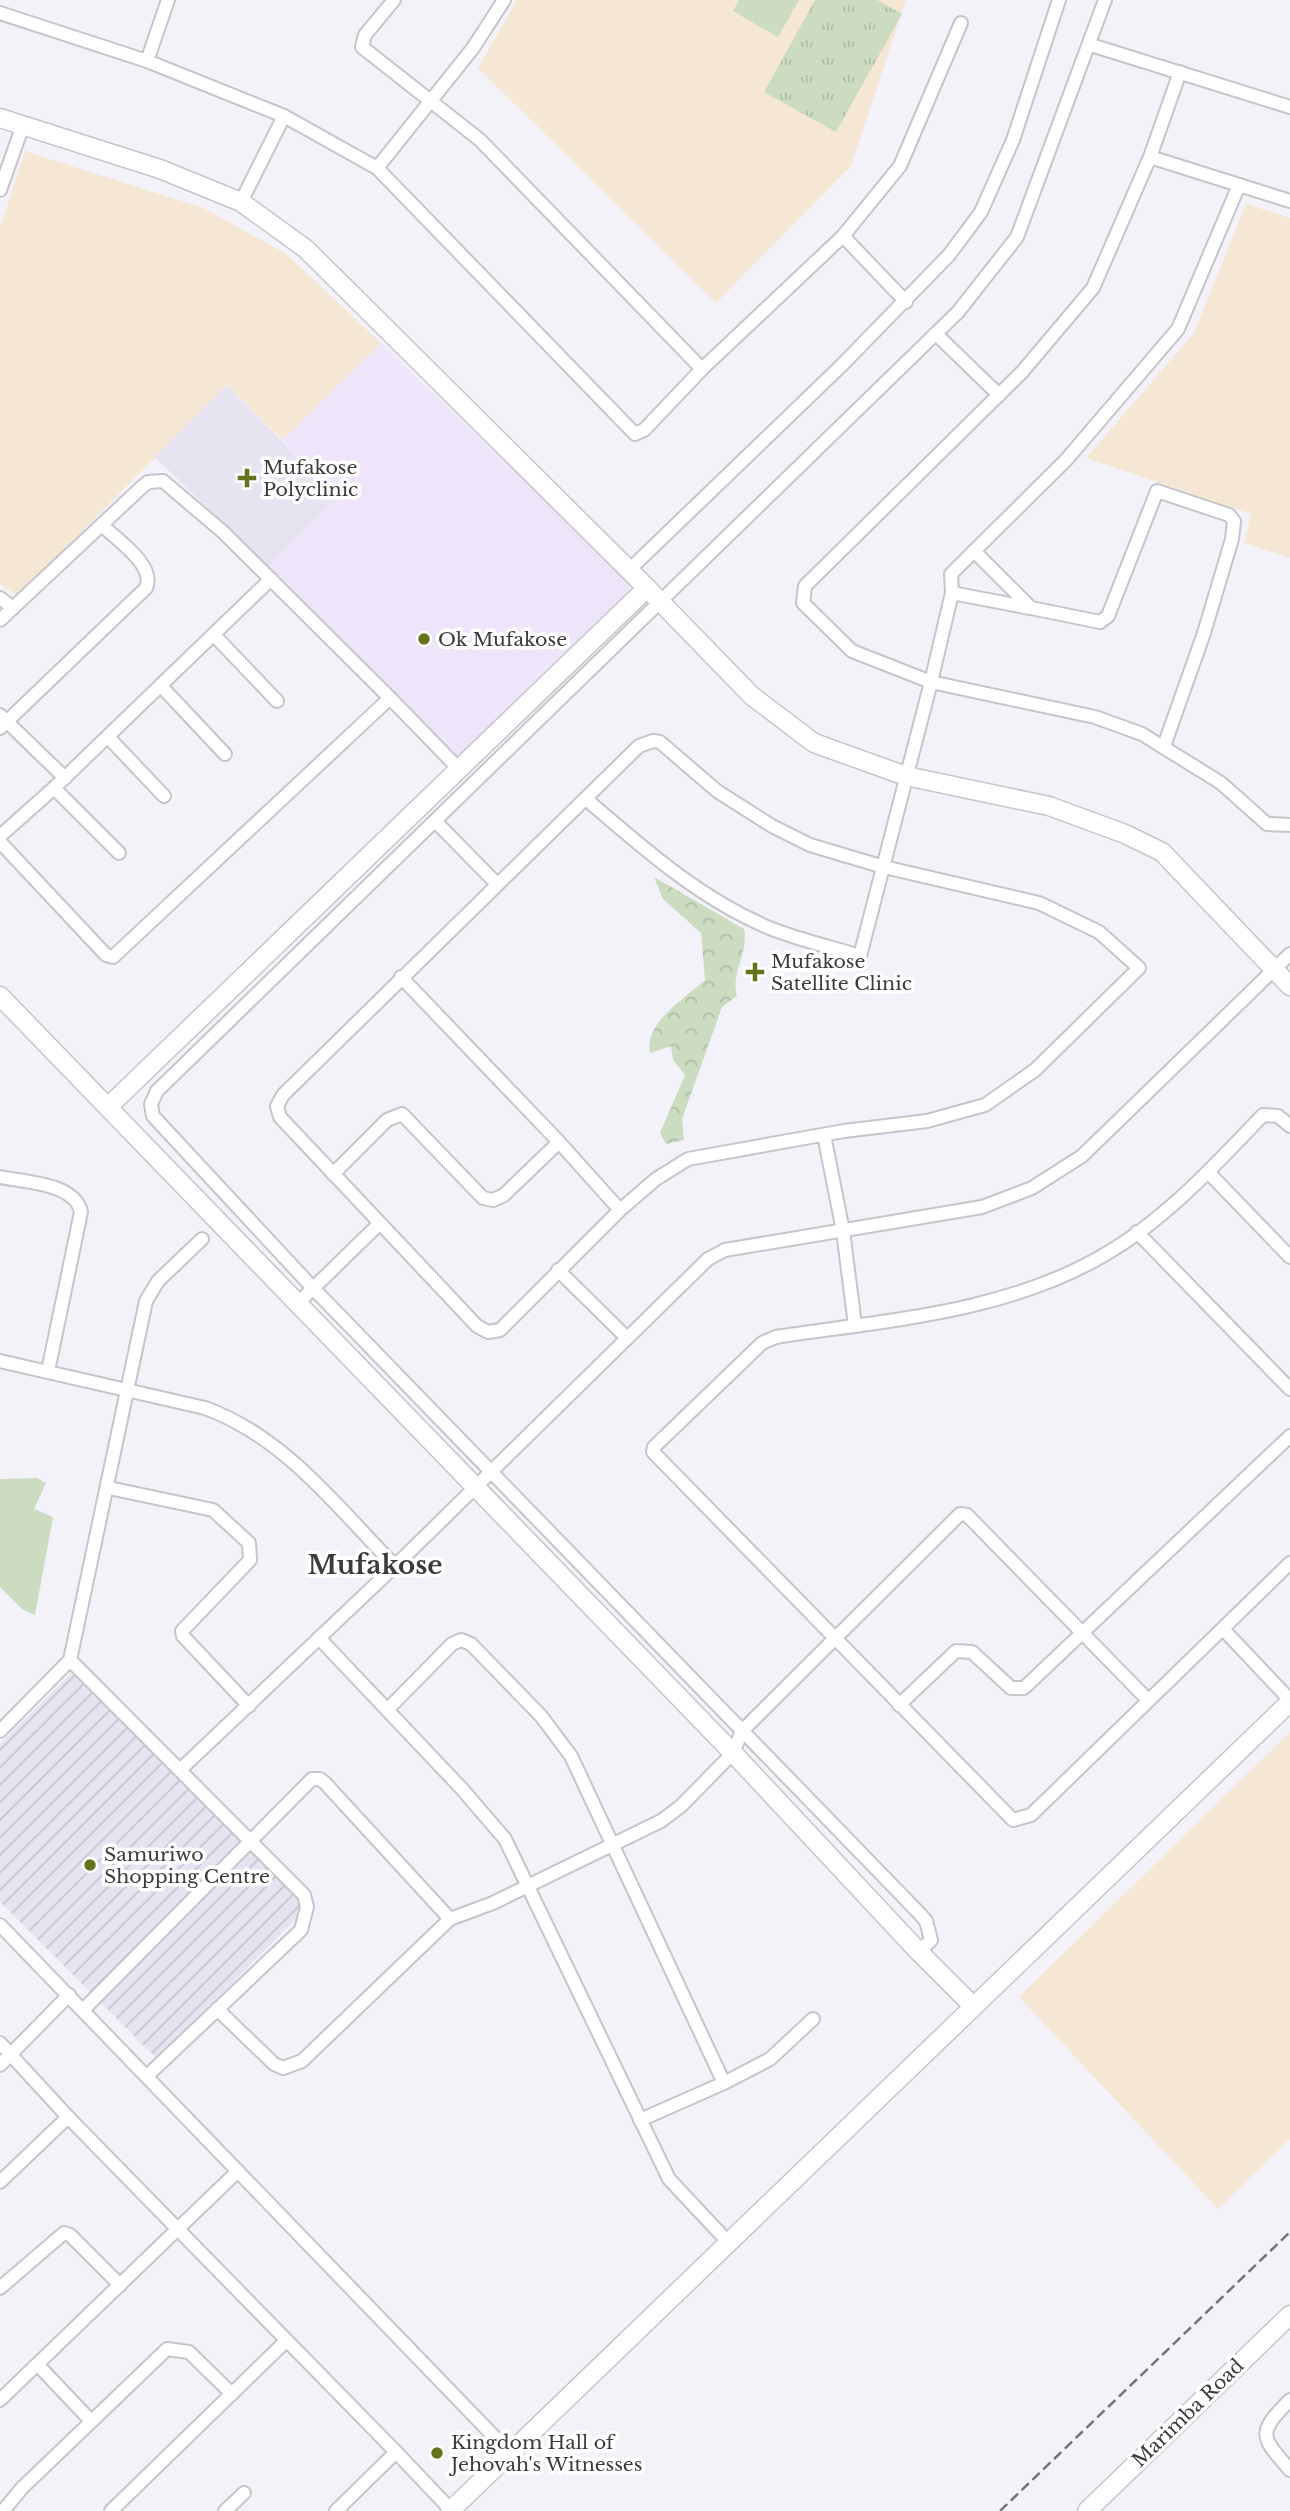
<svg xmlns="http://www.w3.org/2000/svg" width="1290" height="2511" font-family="'Libre Baskerville',serif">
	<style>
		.commercial { fill: #eee5fa }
		.industrial { fill: url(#industrial-furrows) }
		.education { fill: #f5e7d4 }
		.built { fill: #e7e4f2 }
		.green { fill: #cbdcc1 }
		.forest { fill: url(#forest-crowns) }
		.park { fill: url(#park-tufts) }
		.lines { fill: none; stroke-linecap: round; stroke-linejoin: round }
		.street-casing { stroke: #c6c5cb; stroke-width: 16 }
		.secondary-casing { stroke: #c6c5cb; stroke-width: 21 }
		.street { stroke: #fff; stroke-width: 12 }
		.secondary { stroke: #fff; stroke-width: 18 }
		.rail { stroke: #747377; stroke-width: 2.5; stroke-dasharray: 10 5; stroke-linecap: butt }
		.poi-dot { fill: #67721c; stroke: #fff; stroke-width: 2.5 }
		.labels { text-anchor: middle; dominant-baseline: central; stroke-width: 7; stroke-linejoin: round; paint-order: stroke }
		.poi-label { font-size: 19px; fill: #3b3b3d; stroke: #fff; text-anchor: start }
		.street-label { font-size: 19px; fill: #3b3b3d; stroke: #fff }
		.district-label { font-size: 26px; font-weight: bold; fill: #3b3b3d; stroke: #fff }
	</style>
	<defs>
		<pattern id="industrial-furrows" width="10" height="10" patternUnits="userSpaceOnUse" patternTransform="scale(1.75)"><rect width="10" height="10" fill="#e7e4f2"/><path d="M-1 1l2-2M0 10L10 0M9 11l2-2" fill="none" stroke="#c7c4d0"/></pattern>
		<pattern id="forest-crowns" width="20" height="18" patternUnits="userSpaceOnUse" patternTransform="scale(1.75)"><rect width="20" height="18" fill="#cbdcc1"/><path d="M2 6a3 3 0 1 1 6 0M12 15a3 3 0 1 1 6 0" fill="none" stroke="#afbea7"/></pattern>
		<pattern id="park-tufts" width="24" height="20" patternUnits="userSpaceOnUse" patternTransform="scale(1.75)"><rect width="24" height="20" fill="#cbdcc1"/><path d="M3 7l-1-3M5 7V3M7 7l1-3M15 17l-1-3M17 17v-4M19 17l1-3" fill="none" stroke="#afbea7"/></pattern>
	</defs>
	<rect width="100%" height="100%" fill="#f3f2f9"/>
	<polygon class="commercial" points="381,343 635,586 462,753 454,757 268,567 337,498 282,440"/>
	<polygon class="industrial" points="73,1671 308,1907 157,2059 0,1902 0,1744"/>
	<g class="education">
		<polygon points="517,0 906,0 851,166 716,303 478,68"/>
		<polygon points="25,151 203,208 285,253 381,343 282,440 227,385 18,596 0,584 0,228"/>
		<polygon points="1246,204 1290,218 1290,558 1244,543 1251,514 1086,458 1194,333"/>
		<polygon points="1290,1732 1290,2139 1218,2209 1019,1997"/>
	</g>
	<polygon class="built" points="227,385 337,498 268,567 155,457"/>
	<g class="green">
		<polygon points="739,0 799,0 778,37 733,11"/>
		<polygon points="37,1478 46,1483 34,1509 53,1517 35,1615 22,1609 0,1587 0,1479"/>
	</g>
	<path class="forest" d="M654 877 744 929C749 954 730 973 737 996L722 1007 682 1119 684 1140 666 1144 660 1133 685 1075 673 1060 671 1046 650 1053C644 1023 684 999 705 980L701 933 663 899Z"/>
	<polygon class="park" points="815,0 877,0 902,14 836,132 764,92"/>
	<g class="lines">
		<g class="street-casing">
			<g id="street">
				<polyline points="394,0 365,35 362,47 480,140 702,369"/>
				<polyline points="504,0 473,48 377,168 635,434 644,430 702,369 843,236 900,166 961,23"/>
				<polyline points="0,13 147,61 284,116 377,168"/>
				<polyline points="1091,45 1290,107"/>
				<polyline points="147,61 168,0"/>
				<polyline points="1180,72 1150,157 1093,288 1022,372 805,586 803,603 852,651 931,682 1095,717 1142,734 1221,783 1267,824 1290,825"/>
				<polyline points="1150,157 1239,185"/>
				<polyline points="0,190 23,125"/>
				<polyline points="241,202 284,116"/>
				<polyline points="843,236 906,302"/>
				<polyline points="936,334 999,395"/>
				<polyline points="974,551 1031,608 1100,622 1108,616 1157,491 1229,515 1234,521 1232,539 1204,633 1164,746"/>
				<polyline points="629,570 842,365 949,255 981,212 1013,140 1059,0"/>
				<polyline points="952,593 1030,608"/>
				<polyline points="0,598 13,608"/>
				<polyline points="0,620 143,486 148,482 163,481 223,532 390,698"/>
				<polyline points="214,635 277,701"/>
				<polyline points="161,686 225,754"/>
				<polyline points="0,715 65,778"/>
				<path d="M0 728 146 588C156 565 117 540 102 525"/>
				<polyline points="108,737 164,796"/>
				<polygon points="653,741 660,742 717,791 772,826 810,845 884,867 1039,903 1099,932 1139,968 1035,1070 985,1105 927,1121 844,1131 688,1159 656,1179 620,1210 500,1330 488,1332 477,1326 280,1117 277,1106 283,1095 639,746"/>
				<polyline points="54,788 119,853"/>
				<path d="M586 799C643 848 701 900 772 929 800 940 831 947 860 956L931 682 952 593 951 574 1066 460 1178 329 1239 185 1290 201"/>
				<polyline points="435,821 497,884"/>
				<polyline points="0,836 54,788 271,579"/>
				<polyline points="0,842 106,955 113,957 390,698 459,769"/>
				<polyline points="401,977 559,1142"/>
				<path d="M1290 1126 1278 1116 1263 1115C1215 1165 1165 1220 1104 1255 1005 1313 887 1320 776 1337L762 1343 654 1447 653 1452 1013 1820 1031 1815 1290 1563"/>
				<polyline points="824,1135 843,1231 855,1325"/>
				<polyline points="1208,1172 1290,1257"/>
				<polyline points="333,1174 387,1120 402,1114 483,1198 493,1200 504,1195 559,1142 620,1210"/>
				<path d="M0 1177C24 1182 75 1183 81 1212L48 1371"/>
				<polyline points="1137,1232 1290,1389"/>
				<polyline points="558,1270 627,1338"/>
				<polyline points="297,1304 379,1224"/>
				<path d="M0 1361 205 1408C285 1437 337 1507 395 1566"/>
				<polyline points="109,1488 213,1510 249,1543 250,1560 182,1631 183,1636 249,1706"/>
				<polyline points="1223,1629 1290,1700"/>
				<polyline points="319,1638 462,1789 505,1839 669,2179 728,2242"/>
				<polyline points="70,1660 304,1895 307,1907 301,1930 147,2076"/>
				<polyline points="899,1705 956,1651 972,1652 1011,1688 1024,1688 1290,1436"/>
				<polyline points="387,1710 452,1644 461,1640 471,1644 541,1716 571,1756 724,2083"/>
				<polyline points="0,1731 70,1660 146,1301 158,1281 202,1239"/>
				<polyline points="181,1769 395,1566 708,1259 725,1250 982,1207 1032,1188 1082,1156 1290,954"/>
				<polyline points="0,1925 508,2451"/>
				<polyline points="919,1952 931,1940 926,1921 919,1913 312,1287 153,1116 151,1104 157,1091 958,312 1017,237 1105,0"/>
				<polyline points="217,2009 274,2064 283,2068 302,2061 450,1919 493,1903 661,1821 681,1806 733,1753 742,1731 960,1514 967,1515 1147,1699"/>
				<polyline points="83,2010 312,1779 320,1779 325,1783 450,1919"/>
				<polyline points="0,2043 68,2117 396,2452 336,2511"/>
				<polyline points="0,2065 69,1995"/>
				<polyline points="640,2120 724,2083 770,2059 813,2019"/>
				<polyline points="0,2182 68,2117"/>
				<polyline points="0,2288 64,2233 70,2235 120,2285"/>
				<polyline points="38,2365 91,2421"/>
				<polyline points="0,2400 238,2171"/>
				<path d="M1290 2400C1257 2433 1260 2436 1290 2470"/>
				<polyline points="396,2452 451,2510"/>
				<polyline points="3,2511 22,2488 167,2349 189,2352 232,2394"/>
				<polyline points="111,2511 286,2341"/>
				<polyline points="225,2511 244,2493"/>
			</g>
		</g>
		<g class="secondary-casing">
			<g id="secondary">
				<polyline points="0,118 160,169 241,202 306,249 647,588"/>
				<polyline points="0,996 733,1753 919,1952 973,2006"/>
				<polyline points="109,1106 647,588 752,696 814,743 906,776 1049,806 1125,834 1162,852 1290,986"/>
				<polyline points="450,2511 1290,1702"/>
				<polyline points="1087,2511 1290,2315"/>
			</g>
		</g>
		<use href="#street" class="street"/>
		<use href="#secondary" class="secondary"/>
		<polyline class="rail" points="1000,2511 1290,2232"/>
	</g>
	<g class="poi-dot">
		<path d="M243.5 467.5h7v7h7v7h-7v7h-7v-7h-7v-7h7z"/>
		<circle cx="424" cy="639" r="7"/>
		<path d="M751.5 961.5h7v7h7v7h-7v7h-7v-7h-7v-7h7z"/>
		<circle cx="90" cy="1865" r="7"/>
		<circle cx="437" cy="2453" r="7"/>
	</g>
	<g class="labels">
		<g class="poi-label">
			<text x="263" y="467">Mufakose<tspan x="263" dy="22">Polyclinic</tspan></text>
			<text x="438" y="639">Ok Mufakose</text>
			<text x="771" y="961">Mufakose<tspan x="771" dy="22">Satellite Clinic</tspan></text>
			<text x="104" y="1854">Samuriwo<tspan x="104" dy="22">Shopping Centre</tspan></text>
			<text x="451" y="2442">Kingdom Hall of<tspan x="451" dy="22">Jehovah's Witnesses</tspan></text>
		</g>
		<g class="street-label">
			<text transform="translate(1188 2413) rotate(-44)">Marimba Road</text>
		</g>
		<g class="district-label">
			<text x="375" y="1565">Mufakose</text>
		</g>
	</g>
</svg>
